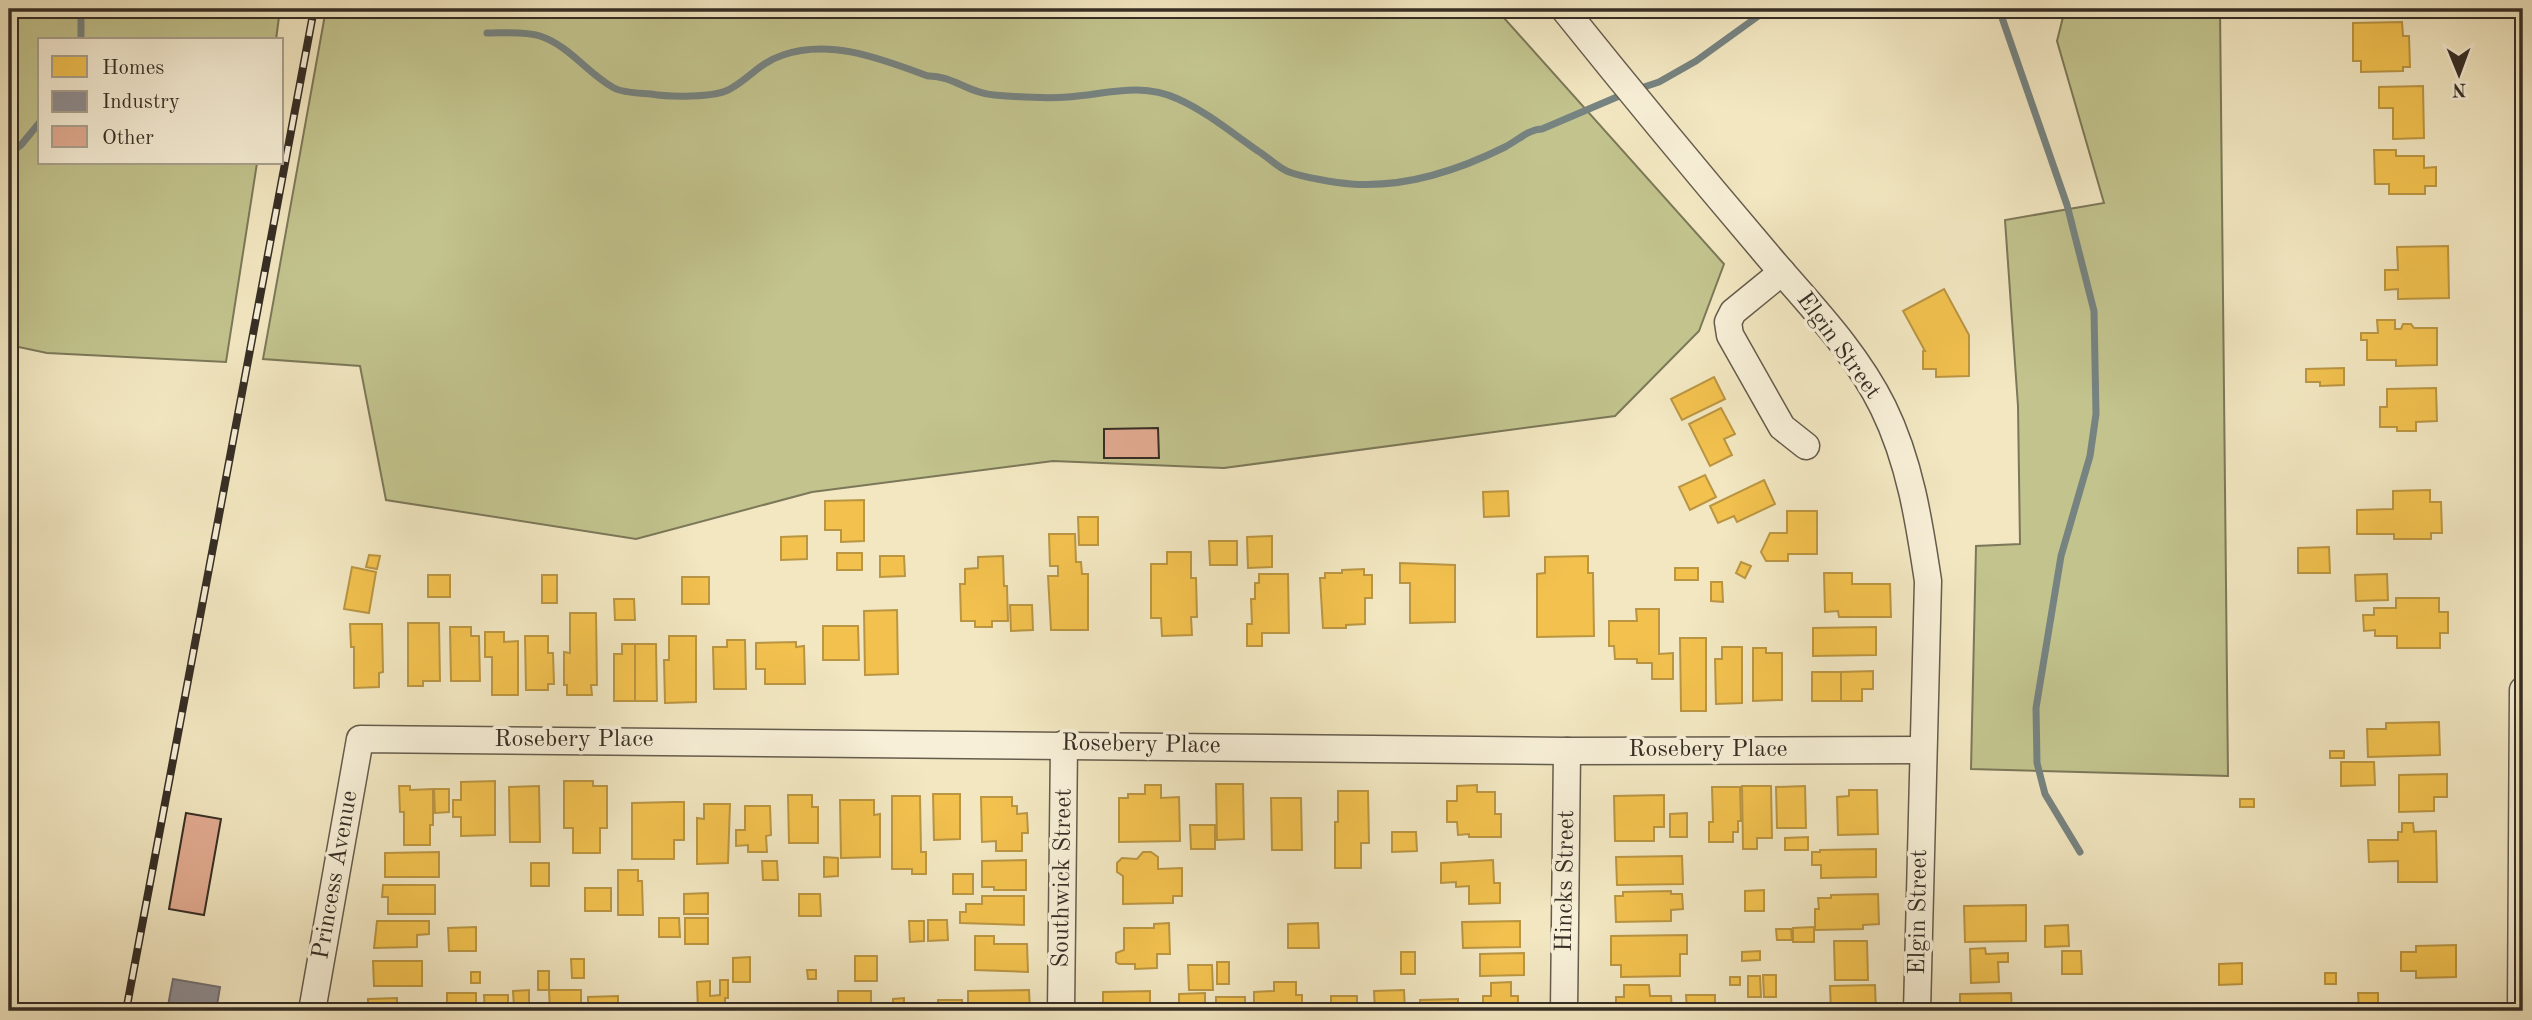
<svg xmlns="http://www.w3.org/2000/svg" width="2532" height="1020" font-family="'Old Standard TT',serif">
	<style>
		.green { fill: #c2c38d; stroke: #7c7859; stroke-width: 2 }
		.homes { fill: #f2c14e; stroke: #ba9542; stroke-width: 2 }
		.industry { fill: #8d8d92; stroke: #737071; stroke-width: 2 }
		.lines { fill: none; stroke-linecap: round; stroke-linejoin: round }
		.stream { stroke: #768381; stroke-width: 7 }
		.building { fill: #e2ab91; stroke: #362e25; stroke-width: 2 }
		.minor-casing { stroke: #655c4c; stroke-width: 29 }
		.minor { stroke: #f7efd7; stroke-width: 26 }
		.rail-casing { stroke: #362e25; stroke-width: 8 }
		.rail { stroke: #f7efd7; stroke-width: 5; stroke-dasharray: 16; stroke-linecap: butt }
		.labels { text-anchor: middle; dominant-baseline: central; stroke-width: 7; stroke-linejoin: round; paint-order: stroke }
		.street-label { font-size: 24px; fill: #362e25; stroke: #f7efd7 }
	</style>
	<rect width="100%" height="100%" fill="#f2e7c1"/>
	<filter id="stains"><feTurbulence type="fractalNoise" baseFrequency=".00286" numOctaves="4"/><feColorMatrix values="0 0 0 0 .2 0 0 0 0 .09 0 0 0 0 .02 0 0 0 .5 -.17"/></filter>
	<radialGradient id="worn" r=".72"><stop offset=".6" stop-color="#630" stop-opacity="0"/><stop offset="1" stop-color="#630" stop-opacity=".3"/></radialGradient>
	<g class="green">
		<polygon points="9,9 280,9 276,40 40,40 40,163 257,163 226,362 47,353 9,345"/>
		<polygon points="326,9 1496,9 1724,264 1699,331 1615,416 1224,468 1053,461 812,492 636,539 386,500 360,366 263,359"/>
		<polygon points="2065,9 2220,9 2228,776 1971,769 1976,546 2020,544 2018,406 2005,220 2104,203 2057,41"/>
	</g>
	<g class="homes">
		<polygon points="2402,22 2403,36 2409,36 2410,67 2403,67 2403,71 2361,72 2361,61 2353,61 2353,23"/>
		<polygon points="2423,86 2424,138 2393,139 2393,108 2379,108 2379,87"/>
		<polygon points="2374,150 2396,150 2396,156 2424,156 2424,168 2436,167 2436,186 2425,186 2425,194 2389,194 2389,184 2375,184"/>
		<polygon points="2448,246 2449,298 2398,299 2398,289 2385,290 2385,270 2398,270 2397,247"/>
		<polygon points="1944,289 1969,335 1969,376 1936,377 1936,369 1923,369 1923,351 1925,351 1903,311"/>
		<polygon points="2377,320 2395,320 2395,329 2401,329 2403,324 2411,324 2414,328 2437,328 2437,365 2396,366 2396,360 2367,360 2367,340 2361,340 2361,333 2378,333"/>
		<polygon points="2344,368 2344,385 2320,386 2320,382 2306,382 2306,369"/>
		<polygon points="1714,377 1725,399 1682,420 1671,399"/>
		<polygon points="2436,388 2437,421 2416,422 2416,431 2397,431 2397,427 2380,427 2380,407 2387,407 2387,389"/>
		<polygon points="1721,408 1735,434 1724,439 1732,455 1710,466 1689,424"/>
		<polygon points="1705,475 1716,497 1690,510 1679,487"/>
		<polygon points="1764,480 1775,504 1737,522 1734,516 1718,523 1710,506"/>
		<polygon points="2430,490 2430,502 2441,502 2442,533 2431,533 2431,539 2394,539 2394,534 2357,534 2357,510 2393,509 2393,491"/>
		<polygon points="1508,491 1509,516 1484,517 1483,492"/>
		<polygon points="864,500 864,541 841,542 841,530 825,530 825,501"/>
		<polygon points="1787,511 1817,511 1817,554 1788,554 1788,561 1766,561 1761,552 1770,533 1787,533"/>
		<polygon points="1078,517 1098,517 1098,545 1079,545"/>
		<polygon points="1049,534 1075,534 1076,562 1081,562 1082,574 1088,574 1088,630 1051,630 1048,576 1058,576 1058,566 1050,566"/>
		<polygon points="807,536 807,559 781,560 781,537"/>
		<polygon points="1272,536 1272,567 1248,568 1247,537"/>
		<polygon points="1209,541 1237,541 1237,565 1210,565"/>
		<polygon points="2329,547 2330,573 2298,573 2298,548"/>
		<polygon points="1167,552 1191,552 1191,578 1196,578 1197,617 1191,617 1192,635 1162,636 1161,618 1151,618 1151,564 1167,564"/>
		<rect x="837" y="553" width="25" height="17"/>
		<polygon points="369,555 380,556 377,569 366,567"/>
		<polygon points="880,556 904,556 905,576 880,577"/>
		<polygon points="1003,556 1004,586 1007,586 1008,621 992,621 992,627 975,627 975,621 961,621 960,584 965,584 965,569 978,568 978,557"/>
		<polygon points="1588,556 1588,573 1593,573 1594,636 1537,637 1537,574 1545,573 1545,557"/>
		<polygon points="1741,562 1751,566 1745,578 1736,573"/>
		<polygon points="1400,563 1455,565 1455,622 1410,623 1410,583 1400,583"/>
		<polygon points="352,567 376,572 369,613 344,609"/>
		<rect x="1675" y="568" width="23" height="12"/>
		<polygon points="1364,569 1364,575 1372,575 1372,598 1365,598 1365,624 1346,625 1346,628 1323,628 1320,578 1325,578 1325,573 1342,573 1342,570"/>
		<polygon points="1824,573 1852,573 1852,584 1890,584 1891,617 1839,617 1838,611 1825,612"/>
		<polygon points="1259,574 1288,574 1289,633 1262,633 1262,646 1247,646 1247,624 1252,624 1251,599 1255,599 1255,583 1259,583"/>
		<polygon points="2387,574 2388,600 2356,601 2355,575"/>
		<rect x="428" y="575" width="22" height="22"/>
		<rect x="542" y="575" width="15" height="28"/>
		<rect x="682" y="577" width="27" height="27"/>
		<polygon points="1711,582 1722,582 1723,602 1711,601"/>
		<polygon points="2396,598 2439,598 2439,612 2448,612 2448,633 2440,633 2440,648 2397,648 2397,636 2375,636 2375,630 2364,631 2363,615 2374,615 2374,608 2396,608"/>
		<polygon points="614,599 634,599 635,620 615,620"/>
		<polygon points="1010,605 1032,605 1033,630 1011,631"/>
		<polygon points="1636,609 1659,609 1659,654 1673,653 1673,679 1652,679 1652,663 1637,663 1637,659 1615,659 1614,646 1609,646 1609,621 1637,621"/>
		<polygon points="897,610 898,674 865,675 864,611"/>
		<polygon points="570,613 596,613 597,685 591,685 592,695 567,695 567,685 564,685 564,652 570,653"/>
		<polygon points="408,623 439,623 440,681 423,681 423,686 408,686"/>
		<polygon points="350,624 382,624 383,672 379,673 379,687 354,688 354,647 351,647"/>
		<polygon points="823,626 858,626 859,660 823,660"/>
		<polygon points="450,627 471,627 471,636 479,636 480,681 451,681"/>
		<polygon points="1876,627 1876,655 1813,656 1813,628"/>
		<polygon points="485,632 504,632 504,642 518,641 518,695 492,695 492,657 485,657"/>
		<polygon points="525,636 548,636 548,653 553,653 554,684 548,684 548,690 526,690"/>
		<polygon points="669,636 696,636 696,702 665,703 664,660 669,660"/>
		<polygon points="1680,638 1706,638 1706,711 1681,711"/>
		<polygon points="727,640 745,640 746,689 714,689 713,647 727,647"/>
		<polygon points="796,642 796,647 804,646 805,684 765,684 765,669 756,669 756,643"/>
		<polygon points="622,644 635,644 635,701 614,701 614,654 622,654"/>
		<polygon points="635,644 656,644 657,701 635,701"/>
		<polygon points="1722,647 1742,647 1742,703 1716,704 1715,659 1722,659"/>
		<polygon points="1753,648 1766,648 1766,653 1782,653 1782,700 1753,701"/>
		<polygon points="1873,671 1873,689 1862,689 1862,701 1841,701 1841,672"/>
		<rect x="1812" y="672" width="29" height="29"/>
		<polygon points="2439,722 2440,755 2368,757 2367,729 2386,729 2386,723"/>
		<rect x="2330" y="751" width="14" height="7"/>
		<polygon points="2341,762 2374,762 2375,785 2341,786"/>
		<polygon points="2447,774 2447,797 2434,797 2434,811 2399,812 2399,775"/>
		<polygon points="495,781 495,835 461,836 461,817 453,817 453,800 461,800 461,782"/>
		<polygon points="564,781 593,781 593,786 607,786 607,828 600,828 600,853 573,853 573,828 564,828"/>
		<polygon points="1216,784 1243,784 1244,839 1217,840"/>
		<polygon points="1145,785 1161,785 1161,798 1179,797 1180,841 1119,842 1119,798 1128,798 1128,794 1145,794"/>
		<polygon points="1477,785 1477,792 1495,792 1495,814 1501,814 1501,837 1469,837 1469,834 1458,835 1457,822 1447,822 1447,801 1457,801 1457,786"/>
		<polygon points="399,786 410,786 410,790 433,789 433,825 430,825 430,845 404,845 404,812 400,812"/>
		<polygon points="539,786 540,842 510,842 509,787"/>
		<polygon points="1742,786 1771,786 1772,838 1757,838 1757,849 1743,849"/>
		<polygon points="1805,786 1806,828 1777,828 1776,787"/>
		<polygon points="1712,787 1740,787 1741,821 1738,821 1738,832 1733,832 1733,842 1709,842 1709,822 1713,822"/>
		<polygon points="434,789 449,789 449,812 435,813"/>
		<polygon points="1849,790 1877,790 1878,834 1838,835 1837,797 1849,796"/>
		<polygon points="1338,791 1368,791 1369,843 1361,843 1361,868 1335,868 1335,822 1338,822"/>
		<polygon points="933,794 960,794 960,839 934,840"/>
		<polygon points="788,795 812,795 812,807 818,807 818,843 789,843"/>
		<polygon points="1664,795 1664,827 1654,827 1654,841 1615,841 1614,796"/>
		<polygon points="892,796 920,796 921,852 926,852 926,874 912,874 912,869 892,869"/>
		<polygon points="981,797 1012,797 1012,806 1017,806 1017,814 1027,813 1028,833 1022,833 1022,851 996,851 996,841 982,842"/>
		<polygon points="1271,798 1301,798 1302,850 1272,850"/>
		<rect x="2240" y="799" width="14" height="8"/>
		<polygon points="840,800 874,800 874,815 880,814 880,857 841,858"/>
		<polygon points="674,802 684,802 684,840 674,840 674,859 632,859 632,803"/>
		<polygon points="704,804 730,804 728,863 697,864 697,818 704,819"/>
		<polygon points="745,806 770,806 771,835 766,836 767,852 748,852 748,845 736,846 736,830 745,830"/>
		<polygon points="1687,813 1687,837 1670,837 1670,814"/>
		<polygon points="2402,823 2413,823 2414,832 2436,831 2437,882 2398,882 2398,861 2369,862 2368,840 2398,840 2398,832 2402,832"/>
		<polygon points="1190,825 1215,825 1215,849 1191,849"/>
		<polygon points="1392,832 1416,832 1417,851 1392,852"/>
		<polygon points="1808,837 1808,850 1785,850 1785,838"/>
		<polygon points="1876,849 1876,877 1821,878 1821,865 1812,865 1812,852 1820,852 1820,850"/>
		<polygon points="439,852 439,877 385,877 385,853"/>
		<polygon points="1143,852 1151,852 1158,857 1158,869 1182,868 1182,896 1173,896 1173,903 1123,904 1123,876 1117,872 1117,863 1122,858 1137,859"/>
		<polygon points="1682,856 1683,884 1617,885 1616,857"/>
		<polygon points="824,857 838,858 838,876 824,877"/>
		<polygon points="1026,860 1026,890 994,890 994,887 982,887 982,861"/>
		<polygon points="1493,860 1494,883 1500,883 1500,903 1469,904 1469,886 1456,887 1456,882 1441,883 1441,863"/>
		<polygon points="762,861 777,861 778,880 763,880"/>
		<rect x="531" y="863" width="18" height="23"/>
		<polygon points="618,870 638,870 638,881 642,881 643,915 618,915"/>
		<rect x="953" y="874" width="20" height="20"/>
		<polygon points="383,885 435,885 435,914 388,914 388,897 382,897"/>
		<rect x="585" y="888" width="26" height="23"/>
		<polygon points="1764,890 1764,911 1745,911 1745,891"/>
		<polygon points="1671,891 1671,894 1682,894 1683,909 1671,910 1671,921 1616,922 1615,896 1623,896 1623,892"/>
		<polygon points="708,893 708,914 684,914 684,894"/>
		<polygon points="799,894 820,894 821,916 799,916"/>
		<polygon points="1878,894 1879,924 1863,925 1863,929 1815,930 1815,909 1819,909 1818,898 1831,898 1831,895"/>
		<polygon points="982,896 1024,896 1024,925 960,923 960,912 966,912 966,904 982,904"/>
		<polygon points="2026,905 2026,941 1965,942 1964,906"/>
		<polygon points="659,918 679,918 680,937 659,937"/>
		<rect x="685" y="918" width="23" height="26"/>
		<polygon points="928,920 947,920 948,940 928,941"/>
		<polygon points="377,921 429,921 429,934 417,935 417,947 374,948"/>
		<polygon points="909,921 924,921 924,941 910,942"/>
		<polygon points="1520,921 1520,947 1463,948 1462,922"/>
		<polygon points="1169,923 1170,954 1157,954 1157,968 1135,969 1135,964 1119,964 1116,962 1116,953 1124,950 1124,928 1154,928 1154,924"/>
		<polygon points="1318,923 1319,948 1288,948 1288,924"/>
		<polygon points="2068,925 2069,946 2045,947 2045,926"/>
		<polygon points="476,927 476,951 449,951 448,928"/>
		<polygon points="1814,927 1814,942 1793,942 1793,928"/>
		<polygon points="1776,929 1791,929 1792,940 1777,940"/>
		<polygon points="1687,935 1687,954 1680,954 1680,976 1621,977 1621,965 1611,965 1611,936"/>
		<polygon points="975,936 994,936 994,944 1027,944 1028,972 975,970"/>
		<polygon points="1834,941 1867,941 1868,980 1835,980"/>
		<polygon points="2456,945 2456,977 2416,978 2416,971 2401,971 2401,952 2416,952 2416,946"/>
		<polygon points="1985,948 1986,954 2008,953 2008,962 1998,962 1999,982 1971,983 1970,949"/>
		<polygon points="1760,951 1760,960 1742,961 1742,952"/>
		<polygon points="2062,951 2081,951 2082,974 2062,974"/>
		<rect x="1401" y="952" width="14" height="22"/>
		<polygon points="1524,953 1524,975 1480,976 1480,954"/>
		<rect x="855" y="956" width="22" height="25"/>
		<polygon points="750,957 750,982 733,982 733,958"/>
		<polygon points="571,959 584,959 584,978 572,978"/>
		<polygon points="373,961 422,961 422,986 374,986"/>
		<rect x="1217" y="962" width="12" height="22"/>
		<polygon points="2242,963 2242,984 2219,985 2219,964"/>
		<polygon points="1188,965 1212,965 1213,990 1189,990"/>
		<polygon points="807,970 816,970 816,979 808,979"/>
		<rect x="538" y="971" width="11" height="19"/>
		<rect x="471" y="972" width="9" height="11"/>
		<rect x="2325" y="973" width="11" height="11"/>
		<polygon points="1763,975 1776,975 1776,997 1764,997"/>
		<polygon points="1748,976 1760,976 1761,997 1748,997"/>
		<rect x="1730" y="977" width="10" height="8"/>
		<polygon points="720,980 728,980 728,998 725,998 725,1011 698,1011 697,982 710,981 710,996 720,995"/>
		<polygon points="1274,982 1296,982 1296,995 1302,995 1302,1011 1254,1011 1254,992 1274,991"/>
		<polygon points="1511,982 1511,996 1518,996 1518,1011 1483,1011 1483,996 1491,996 1491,983"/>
		<polygon points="1624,985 1649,985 1650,996 1671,996 1672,1011 1616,1011 1616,997 1624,997"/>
		<polygon points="1875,985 1876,1011 1831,1011 1830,986"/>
		<polygon points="529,990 529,1007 543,1007 543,1011 511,1011 511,1008 514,1007 513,991"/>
		<polygon points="549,990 581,990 581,1011 550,1011"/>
		<polygon points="1029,990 1030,1011 968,1011 968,991"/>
		<polygon points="1404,990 1405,1011 1375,1011 1374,991"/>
		<rect x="838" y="991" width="33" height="20"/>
		<polygon points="1150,991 1150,1011 1103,1011 1103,992"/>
		<rect x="447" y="993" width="29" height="18"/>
		<polygon points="1205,993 1205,1011 1179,1011 1179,994"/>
		<polygon points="2011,993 2012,1011 1960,1011 1960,994"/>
		<polygon points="2358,993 2378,993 2378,1011 2359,1011"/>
		<polygon points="484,995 508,995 508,1011 485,1011"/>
		<polygon points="1686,995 1715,995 1715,1011 1687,1011"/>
		<polygon points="618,996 618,1011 588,1011 588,997"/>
		<polygon points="1331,996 1357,996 1357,1010 1363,1011 1331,1011"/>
		<rect x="1216" y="997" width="29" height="14"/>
		<polygon points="397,998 397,1011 368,1011 368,999"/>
		<polygon points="904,998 904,1004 924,1004 924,1011 887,1011 887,1007 893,1007 893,999"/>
		<polygon points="1458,999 1458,1011 1420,1011 1420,1000"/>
		<polygon points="938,1000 962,1000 962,1011 935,1011 935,1007 938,1007"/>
		<polygon points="675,1005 675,1011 658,1011 658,1006"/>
		<polygon points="767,1006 767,1011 739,1011 739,1007"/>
		<rect x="2087" y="1006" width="36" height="5"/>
		<polygon points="801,1007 801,1011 773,1011 773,1008"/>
		<polygon points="2069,1009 2069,1011 2038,1011 2038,1010"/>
		<polygon points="2200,1009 2200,1011 2163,1011 2163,1010"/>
	</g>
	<polygon class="industry" points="173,979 220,987 216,1011 167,1011"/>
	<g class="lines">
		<g class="stream">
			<polyline points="1999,9 2067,205 2094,311 2096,414 2090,456 2061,556 2036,708 2037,763 2045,794 2080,852"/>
			<path d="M487 33C503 33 525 31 540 36 570 46 588 74 614 88 623 93 640 93 651 94 668 97 715 98 730 89 750 78 759 63 783 55 831 38 884 60 928 76 951 75 971 94 994 95 1018 97 1044 99 1068 97 1107 94 1141 82 1178 99 1207 112 1232 133 1258 151 1268 157 1278 168 1289 172 1302 177 1337 183 1351 184 1405 188 1457 171 1505 147 1517 141 1529 129 1542 129L1624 94"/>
			<polyline points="81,40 81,9"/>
			<polyline points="1635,90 1659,82 1696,61 1768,9"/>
			<polyline points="9,154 21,145 40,122"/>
		</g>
	</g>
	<g class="building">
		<polygon points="1158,428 1159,458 1104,458 1104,429"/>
		<polygon points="186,813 221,819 204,915 169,909"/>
	</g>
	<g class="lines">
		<g class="minor-casing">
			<g id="minor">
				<path d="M1564 9C1629 90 1696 171 1764 251 1805 300 1854 348 1883 407 1910 462 1919 521 1928 581L1917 1011"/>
				<polyline points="1782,272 1733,312 1728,322 1730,335 1782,427 1806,446"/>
				<polyline points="312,1011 360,739 1567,751 1922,750"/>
				<polyline points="1061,1011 1064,744"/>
				<polyline points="1564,1011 1567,751"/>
				<polyline points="2521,1011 2523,690"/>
			</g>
		</g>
		<use href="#minor" class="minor"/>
		<g class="rail-casing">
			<polyline id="rail" points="126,1011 314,9"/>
		</g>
		<use href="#rail" class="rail"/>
	</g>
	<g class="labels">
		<g class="street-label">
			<text transform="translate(1838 346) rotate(54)">Elgin Street</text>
			<text x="574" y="740">Rosebery Place</text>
			<text transform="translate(1141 745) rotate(1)">Rosebery Place</text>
			<text x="1708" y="750">Rosebery Place</text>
			<text transform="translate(336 875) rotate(-80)">Princess Avenue</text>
			<text transform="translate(1063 878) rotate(-89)">Southwick Street</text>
			<text transform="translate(1566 881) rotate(-89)">Hincks Street</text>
			<text transform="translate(1919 912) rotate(-89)">Elgin Street</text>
		</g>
	</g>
	<rect width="2532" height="1020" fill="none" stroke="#f2e7c1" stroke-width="35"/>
	<rect x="10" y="10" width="2511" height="999" fill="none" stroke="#362e25" stroke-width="3.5"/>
	<rect x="18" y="18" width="2497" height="985" fill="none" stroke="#362e25" stroke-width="2"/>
	<rect x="38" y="38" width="245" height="126" fill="#f7efd7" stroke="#aaa290" stroke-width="2"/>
	<rect x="52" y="56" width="35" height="21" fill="#f2c14e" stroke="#aaa290" stroke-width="2"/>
	<text x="102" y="74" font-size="21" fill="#362e25">Homes</text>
	<rect x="52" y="91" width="35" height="21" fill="#8d8d92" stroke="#aaa290" stroke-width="2"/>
	<text x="102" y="108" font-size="21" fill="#362e25">Industry</text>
	<rect x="52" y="126" width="35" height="21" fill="#e2ab91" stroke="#aaa290" stroke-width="2"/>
	<text x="102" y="144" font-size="21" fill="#362e25">Other</text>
	<g transform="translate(2459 74) rotate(179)" stroke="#f7efd7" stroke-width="5" paint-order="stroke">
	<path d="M0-5L12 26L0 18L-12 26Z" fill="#362e25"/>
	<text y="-10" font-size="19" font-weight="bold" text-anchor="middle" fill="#362e25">N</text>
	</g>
	<rect width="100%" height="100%" filter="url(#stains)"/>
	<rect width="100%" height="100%" fill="url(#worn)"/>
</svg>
